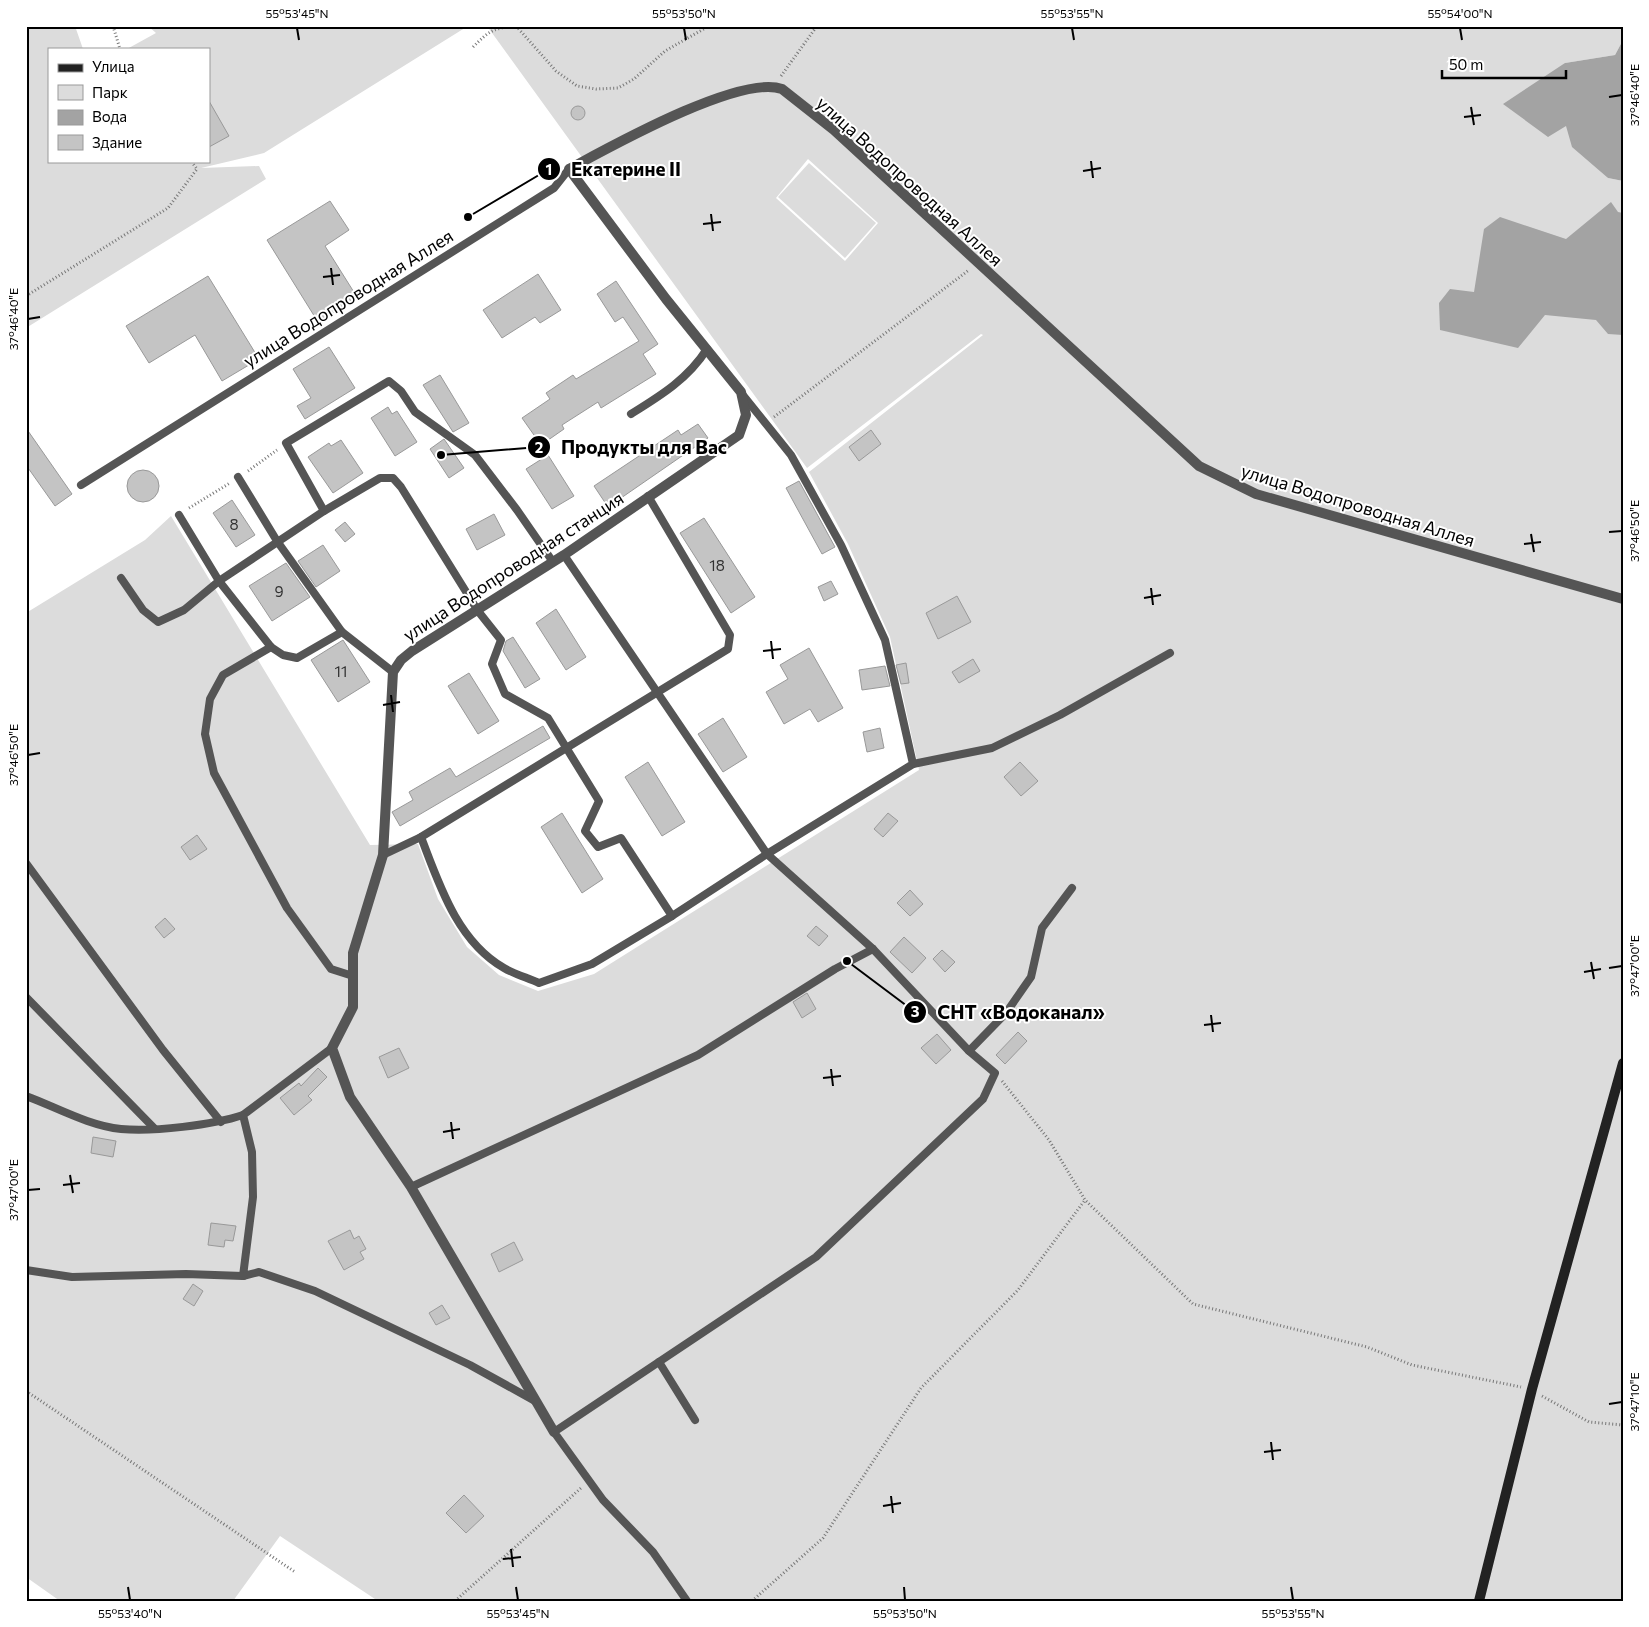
<svg xmlns="http://www.w3.org/2000/svg" width="1649" height="1627" font-family="Commissioner,sans-serif">
	<style>
		.green { fill: #dcdcdc; fill-rule: evenodd }
		.water { fill: #a3a3a3 }
		.building { fill: #c4c4c4; stroke: #999 }
		.lines { fill: none; stroke-linecap: round; stroke-linejoin: round }
		.path { stroke: #777; stroke-width: 3; stroke-dasharray: 1 2.5; stroke-linecap: butt }
		.lane { stroke: #555; stroke-width: 8 }
		.street { stroke: #555; stroke-width: 10 }
		.secondary { stroke: #222; stroke-width: 10 }
		.ticks { fill: none; stroke: #000; stroke-width: 2 }
		.labels { text-anchor: middle; dominant-baseline: central; stroke-width: 4; stroke-linejoin: round; paint-order: stroke }
		.number-label { font-size: 15px; fill: #313131 }
		.street-label { font-size: 18px; fill: #000; stroke: #fff }
		.leader { fill: none; stroke: #000; stroke-width: 2 }
		.callout-dot { fill: #000; stroke: #fff; stroke-width: 2 }
		.mark-label { font-size: 15px; text-anchor: middle; font-weight: bold; fill: #fff }
		.callout-label { font-size: 19px; text-anchor: middle; font-weight: bold; fill: #000; stroke: #fff; stroke-width: 4; stroke-linejoin: round; paint-order: stroke }
		.neatline { fill: none; stroke: #000; stroke-width: 2 }
		.ticks-label { font-size: 12px; text-anchor: middle; fill: #000 }
	</style>
	<rect width="100%" height="100%" fill="#fff"/>
	<g class="green">
		<polygon points="26,26 75,26 83,49 49,49 49,161 209,161 209,49 127,49 156,33 148,26 468,26 264,153 201,168 259,166 266,179 26,328"/>
		<path d="M487 26H1623V40L1615 55 1565 63 1566 125 1608 178 1623 181V1601H378L280 1536 233 1601H60L26 1577V613L145 540 171 516 370 845 418 844 438 899 467 947 499 975 538 991 594 974 919 770 890 637 848 544 809 472 983 335 981 334 807 468ZM808 159 878 223 845 261 776 198Z"/>
		<polygon points="809,163 876,223 845,258 778,197"/>
	</g>
	<g class="water">
		<polygon points="1623,40 1623,181 1608,178 1572,147 1566,126 1548,137 1503,104 1565,63 1615,55"/>
		<polygon points="1611,202 1618,212 1623,213 1623,335 1608,334 1596,320 1545,315 1518,348 1440,330 1439,303 1450,289 1474,292 1484,229 1500,217 1566,239"/>
	</g>
	<g class="building">
		<polygon points="209,101 229,136 209,147"/>
		<circle cx="578" cy="113" r="7"/>
		<polygon points="330,201 349,230 325,246 357,297 318,322 267,240"/>
		<polygon points="538,274 561,310 540,323 535,317 502,338 483,310"/>
		<polygon points="208,276 259,359 222,381 195,335 149,363 126,326"/>
		<polygon points="616,281 658,344 643,354 656,374 601,408 598,402 562,425 564,429 541,445 522,418 550,399 546,393 573,375 576,379 639,341 623,317 615,322 597,294"/>
		<polygon points="329,347 355,388 305,419 297,406 311,398 293,369"/>
		<polygon points="440,375 469,423 453,432 423,385"/>
		<polygon points="388,407 392,414 397,411 417,442 395,456 371,418"/>
		<polygon points="698,424 708,438 608,507 594,486 678,430 681,435"/>
		<polygon points="26,428 72,494 55,506 26,465"/>
		<polygon points="871,430 881,444 859,461 849,447"/>
		<polygon points="444,439 464,468 449,478 430,449"/>
		<polygon points="341,440 363,473 333,493 308,457 329,443 331,446"/>
		<polygon points="548,455 574,496 552,509 526,469"/>
		<circle cx="143" cy="486" r="16"/>
		<polygon points="799,481 835,547 822,554 786,488"/>
		<polygon points="232,500 255,535 236,547 213,513"/>
		<polygon points="494,514 505,535 477,550 466,529"/>
		<polygon points="704,518 755,597 731,613 680,533"/>
		<polygon points="345,522 355,534 345,542 335,530"/>
		<polygon points="323,545 340,571 316,587 298,561"/>
		<polygon points="286,563 310,597 272,621 249,586"/>
		<polygon points="831,581 838,594 824,601 818,587"/>
		<polygon points="957,596 971,622 938,639 926,613"/>
		<polygon points="556,609 586,657 566,670 536,623"/>
		<polygon points="513,637 540,679 525,688 503,651 506,641"/>
		<polygon points="343,640 370,682 338,702 311,660"/>
		<polygon points="809,648 843,708 818,722 810,709 784,724 766,692 788,679 780,665"/>
		<polygon points="973,659 980,671 959,683 952,672"/>
		<polygon points="906,663 909,683 901,684 896,665"/>
		<polygon points="885,666 890,686 862,690 859,670"/>
		<polygon points="469,673 499,721 478,734 448,686"/>
		<polygon points="723,718 747,757 723,772 698,734"/>
		<polygon points="543,726 550,738 400,826 392,812 413,800 409,792 450,768 456,777"/>
		<polygon points="880,728 884,748 867,752 863,732"/>
		<polygon points="648,762 685,822 662,836 625,777"/>
		<polygon points="1020,762 1038,781 1021,796 1004,777"/>
		<polygon points="562,813 603,879 582,893 541,827"/>
		<polygon points="888,813 898,821 883,837 874,829"/>
		<polygon points="197,835 207,849 190,860 181,847"/>
		<polygon points="910,890 923,904 910,916 897,903"/>
		<polygon points="165,918 175,929 164,938 155,927"/>
		<polygon points="816,926 828,936 819,946 807,936"/>
		<polygon points="904,937 926,958 912,973 890,952"/>
		<polygon points="942,950 955,962 945,972 933,959"/>
		<polygon points="807,993 816,1009 802,1018 793,1002"/>
		<polygon points="1018,1032 1027,1041 1005,1064 996,1055"/>
		<polygon points="937,1034 951,1050 936,1064 921,1048"/>
		<polygon points="399,1048 409,1068 388,1078 379,1057"/>
		<polygon points="318,1068 327,1077 308,1096 312,1100 294,1115 280,1098 299,1083 301,1086"/>
		<polygon points="93,1137 116,1141 113,1157 91,1153"/>
		<polygon points="211,1223 236,1226 233,1241 225,1240 224,1247 208,1245"/>
		<polygon points="350,1230 354,1239 359,1236 366,1249 360,1252 364,1259 344,1270 328,1241"/>
		<polygon points="514,1242 523,1260 499,1272 491,1254"/>
		<polygon points="193,1284 203,1291 194,1306 183,1299"/>
		<polygon points="442,1305 450,1318 436,1325 429,1313"/>
		<polygon points="464,1495 484,1516 466,1533 446,1513"/>
	</g>
	<g class="lines">
		<g class="path">
			<polyline points="113,26 120,49"/>
			<path d="M473 47C488 32 495 26 517 27L556 71 577 86 596 89 618 88 634 79 665 51 709 26"/>
			<polyline points="781,76 817,26"/>
			<polyline points="26,296 168,208 197,169 191,161"/>
			<polyline points="774,417 969,270"/>
			<polyline points="248,471 277,450"/>
			<polyline points="189,508 230,483"/>
			<polyline points="1002,1081 1049,1140 1085,1200 1193,1304 1367,1347 1412,1365 1521,1387"/>
			<polyline points="26,1391 295,1572"/>
			<polyline points="1542,1396 1589,1422 1623,1425"/>
			<polyline points="455,1601 581,1488"/>
			<polyline points="752,1601 823,1538 921,1388 1018,1290 1085,1200"/>
		</g>
		<g class="lane">
			<path d="M631 414C660 396 688 379 707 349"/>
			<polyline points="238,477 277,541 342,632 393,672"/>
			<polyline points="81,485 554,188 569,169"/>
			<polyline points="324,511 286,443 389,381 401,391 415,412 475,455 517,510 553,562"/>
			<polyline points="179,515 219,581 271,647 283,655 297,658 342,632"/>
			<polyline points="121,578 143,610 158,622 184,610 219,581 324,511 380,478 393,478 401,487 478,611 501,640 492,664 505,694 548,718 599,801 585,831 598,847 621,838 672,916 767,854 564,555"/>
			<polyline points="271,647 223,675 210,699 205,734 214,773 287,908 331,969 353,976"/>
			<polyline points="913,764 992,748 1060,715 1170,653"/>
			<path d="M421 837C439 884 457 941 504 968 514 974 528 978 539 983L592 964 672 916"/>
			<polyline points="383,855 421,837 728,649 730,635 648,496"/>
			<polyline points="26,863 163,1050 221,1122"/>
			<polyline points="26,997 154,1128"/>
			<polyline points="332,1048 243,1115 252,1152 253,1197 243,1276 259,1272 315,1291 470,1365 535,1401"/>
			<polyline points="969,1051 1006,1013 1031,977 1042,928 1072,888"/>
			<path d="M26 1096C56 1107 89 1126 121 1129 153 1132 213 1125 243 1115"/>
			<polyline points="411,1187 698,1055 835,969 873,949"/>
			<polyline points="26,1270 72,1277 186,1274 243,1276"/>
			<polyline points="659,1362 695,1420"/>
			<polyline points="687,1601 653,1552 603,1500 554,1432 816,1257 983,1099 995,1073 969,1051 873,949 767,854 913,764 885,640 841,545 791,455 742,394"/>
		</g>
		<path class="street" d="M554 1432 411 1187 350 1097 332 1048 353 1007V953L383 855 393 672 401 660 412 651 564 555 739 435 746 415 741 392 666 299 569 169C610 147 740 74 782 89L834 130 1199 466 1256 494 1623 599"/>
		<polyline class="secondary" points="1479,1601 1532,1389 1623,1063"/>
	</g>
	<path class="ticks" d="M297 28 299 40M684 28 686 40M1072 28 1074 40M1460 28 1462 40M1609 97 1622 95M1471 107 1474 125M1464 117 1481 115M1091 161 1093 178M1083 171 1101 168M711 214 713 231M703 224 721 222M331 268 333 285M323 277 340 275M28 319 40 317M1609 532 1622 531M1531 534 1534 552M1524 544 1541 542M1151 588 1153 605M1144 598 1161 595M771 641 773 659M763 651 781 649M391 695 393 712M383 705 400 702M28 755 40 753M1591 962 1594 979M1609 968 1622 966M1584 972 1601 969M1211 1015 1213 1032M1204 1025 1221 1023M831 1069 833 1086M823 1078 841 1076M451 1122 453 1139M443 1132 460 1129M70 1175 73 1193M63 1185 80 1183M28 1190 40 1189M1609 1404 1622 1402M1271 1442 1273 1460M1264 1452 1281 1450M891 1496 893 1513M883 1506 901 1503M511 1549 513 1567M503 1559 521 1557M128 1587 130 1600M516 1587 518 1600M904 1587 905 1600M1291 1587 1293 1600"/>
	<g class="labels">
		<g class="number-label">
			<text x="234" y="524">8</text>
			<text x="717" y="565">18</text>
			<text x="279" y="591">9</text>
			<text x="341" y="671">11</text>
		</g>
		<g class="street-label">
			<text transform="translate(910 181) rotate(42)">улица Водопроводная Аллея</text>
			<text transform="translate(348 298) rotate(-32)">улица Водопроводная Аллея</text>
			<text transform="translate(1358 505) rotate(17)">улица Водопроводная Аллея</text>
			<text transform="translate(513 566) rotate(-33)">улица Водопроводная станция</text>
		</g>
	</g>
	<path class="leader" d="M468 217L549 169M441 455L539 447M847 961L915 1012"/>
	<g class="callout-dot">
		<circle cx="468" cy="217" r="5"/>
		<circle cx="441" cy="455" r="5"/>
		<circle cx="847" cy="961" r="5"/>
		<circle cx="549" cy="169" r="12"/>
		<circle cx="539" cy="447" r="12"/>
		<circle cx="915" cy="1012" r="12"/>
	</g>
	<g class="mark-label">
		<text x="549" y="175">1</text>
		<text x="539" y="453">2</text>
		<text x="915" y="1017">3</text>
	</g>
	<g class="callout-label">
		<text x="626" y="176">Екатерине II</text>
		<text x="644" y="454">Продукты для Вас</text>
		<text x="1021" y="1019">СНТ «Водоканал»</text>
	</g>
	<rect width="1649" height="1627" fill="none" stroke="#ffffff" stroke-width="55"/>
	<rect x="48" y="48" width="162" height="115" fill="#ffffff" stroke="#999999"/>
	<rect x="58" y="64" width="25" height="8" fill="#222222" stroke="#999999"/>
	<text x="92" y="72" font-size="15" fill="#000000">Улица</text>
	<rect x="58" y="85" width="25" height="15" fill="#dcdcdc" stroke="#999999"/>
	<text x="92" y="98" font-size="15" fill="#000000">Парк</text>
	<rect x="58" y="110" width="25" height="15" fill="#a3a3a3" stroke="#999999"/>
	<text x="92" y="122" font-size="15" fill="#000000">Вода</text>
	<rect x="58" y="135" width="25" height="15" fill="#c4c4c4" stroke="#999999"/>
	<text x="92" y="148" font-size="15" fill="#000000">Здание</text>
	<path d="M1442 70v8h124v-8" fill="none" stroke="#000000" stroke-width="2.5"/>
	<text x="1449" y="70" font-size="15" fill="#000000" stroke="#ffffff" stroke-width="4" paint-order="stroke">50 m</text>
	<rect x="28" y="28" width="1594" height="1572" class="neatline"/>
	<g class="ticks-label">
		<text x="297" y="18">55°53'45"N</text>
		<text x="684" y="18">55°53'50"N</text>
		<text x="1072" y="18">55°53'55"N</text>
		<text x="1460" y="18">55°54'00"N</text>
		<text transform="translate(1635 95) rotate(-90)" y="4">37°46'40"E</text>
		<text transform="translate(14 319) rotate(-90)" y="4">37°46'40"E</text>
		<text transform="translate(1635 531) rotate(-90)" y="4">37°46'50"E</text>
		<text transform="translate(14 755) rotate(-90)" y="4">37°46'50"E</text>
		<text transform="translate(1635 966) rotate(-90)" y="4">37°47'00"E</text>
		<text transform="translate(14 1190) rotate(-90)" y="4">37°47'00"E</text>
		<text transform="translate(1635 1402) rotate(-90)" y="4">37°47'10"E</text>
		<text x="130" y="1618">55°53'40"N</text>
		<text x="518" y="1618">55°53'45"N</text>
		<text x="905" y="1618">55°53'50"N</text>
		<text x="1293" y="1618">55°53'55"N</text>
	</g>
</svg>
